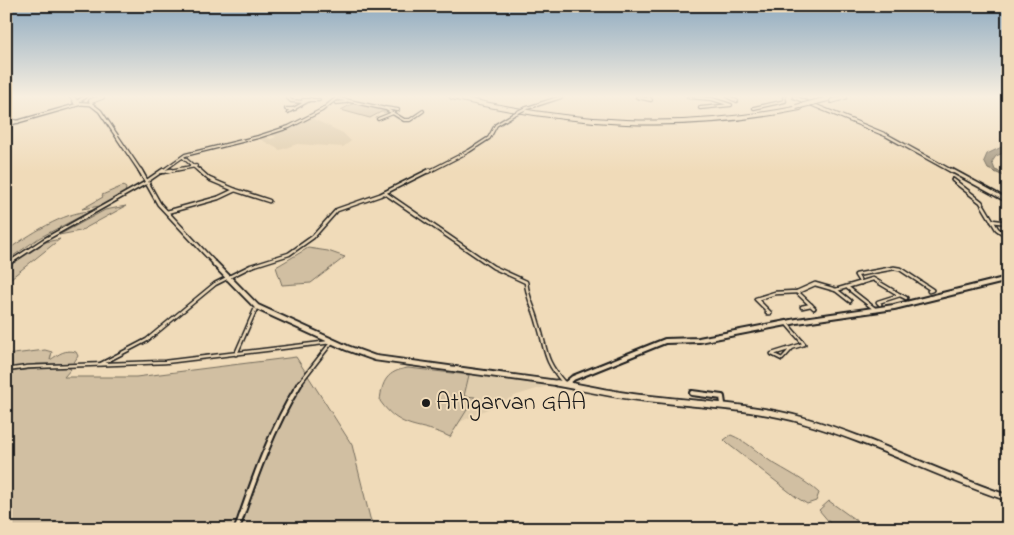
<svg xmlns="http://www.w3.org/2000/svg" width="1014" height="535" font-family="'Indie Flower',sans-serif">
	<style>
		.built { fill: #e0cdad }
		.green { fill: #d1bfa2; stroke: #766e5f }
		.water { fill: #a79a83; stroke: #6f685a }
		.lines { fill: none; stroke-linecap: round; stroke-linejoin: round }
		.minor-far2-casing { stroke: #1c1c1c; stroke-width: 4.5 }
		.minor-far1-casing { stroke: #1c1c1c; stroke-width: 5.5 }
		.minor-casing { stroke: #1c1c1c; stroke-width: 8 }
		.tertiary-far2-casing { stroke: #1c1c1c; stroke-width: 4.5 }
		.tertiary-far1-casing { stroke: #1c1c1c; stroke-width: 5.5 }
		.tertiary-casing { stroke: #1c1c1c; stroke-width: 8 }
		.secondary-far3-casing { stroke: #1c1c1c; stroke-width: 5 }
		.secondary-far2-casing { stroke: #1c1c1c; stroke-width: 6 }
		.secondary-far1-casing { stroke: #1c1c1c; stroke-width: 8 }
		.secondary-casing { stroke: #1c1c1c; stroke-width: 9 }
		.motorway-casing { stroke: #1c1c1c; stroke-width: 6 }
		.minor-far2 { stroke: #f0dbb9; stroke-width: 2 }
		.minor-far1 { stroke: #f0dbb9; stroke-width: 2.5 }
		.minor { stroke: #f0dbb9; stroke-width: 4 }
		.tertiary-far2 { stroke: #f0dbb9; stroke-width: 2 }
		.tertiary-far1 { stroke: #f0dbb9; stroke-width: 2.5 }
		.tertiary { stroke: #f0dbb9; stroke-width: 4 }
		.secondary-far3 { stroke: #f0dbb9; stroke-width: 2.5 }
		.secondary-far2 { stroke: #f0dbb9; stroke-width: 3 }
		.secondary-far1 { stroke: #f0dbb9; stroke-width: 4.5 }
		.secondary { stroke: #f0dbb9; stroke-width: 5.5 }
		.motorway { stroke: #f0dbb9; stroke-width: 4 }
		.minor-bridge-casing { stroke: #1c1c1c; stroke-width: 4.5; stroke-linecap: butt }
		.motorway-bridge-casing { stroke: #1c1c1c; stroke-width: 6; stroke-linecap: butt }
		.minor-bridge { stroke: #f0dbb9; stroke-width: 2 }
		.motorway-bridge { stroke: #f0dbb9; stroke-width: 4 }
		.poi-dot { fill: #1c1c1c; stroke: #f0dbb9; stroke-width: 2 }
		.labels { text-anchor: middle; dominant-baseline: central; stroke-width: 4; stroke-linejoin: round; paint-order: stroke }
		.near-poi-label { font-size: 24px; fill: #1c1c1c; stroke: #f0dbb9; text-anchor: start }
	</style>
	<rect width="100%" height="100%" fill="#f0dbb9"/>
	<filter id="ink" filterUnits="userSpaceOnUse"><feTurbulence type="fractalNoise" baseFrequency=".02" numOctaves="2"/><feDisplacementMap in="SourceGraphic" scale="10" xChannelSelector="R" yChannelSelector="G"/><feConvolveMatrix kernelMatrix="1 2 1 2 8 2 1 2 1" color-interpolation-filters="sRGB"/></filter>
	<g filter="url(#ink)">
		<g class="built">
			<polygon points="311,118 343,133 351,141 343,147 297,144 280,150 258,138 264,136 271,139 276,137 270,134"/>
			<polygon points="469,375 519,381 525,380 550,385 517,395 458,423 474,398 464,396"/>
		</g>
		<g class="green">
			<polygon points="354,103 387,110 391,112 381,112 370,118 341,110"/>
			<polygon points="123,186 126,188 125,193 100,206 82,209 103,197 102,195"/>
			<polygon points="126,206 80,231 59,235 105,210"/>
			<path d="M91 211 39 238 6 261V251C29 235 63 212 91 211Z"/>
			<polygon points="60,239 6,282 6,268 46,242"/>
			<polygon points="308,248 328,251 345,257 311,283 282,285 276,267"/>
			<path d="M45 350 52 352 50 360C59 354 65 349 76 352L78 356 73 364H37L6 369V355Z"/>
			<polygon points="296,357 352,445 370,518 375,529 6,529 6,372 64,366 71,369 64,377 136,377"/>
			<path d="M408 368 469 375 464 396 475 397 450 437C420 422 402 432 380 401 382 381 387 371 408 368Z"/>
			<path d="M731 435C746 441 756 451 770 461 786 471 805 480 819 493L816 501 807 504 796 497 728 444 724 440Z"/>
			<polygon points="829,501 868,529 835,529 819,510"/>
		</g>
		<polygon class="water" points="1008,144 1008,151 996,156 992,162 995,170 1008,175 1008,178 988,169 984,161 987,154"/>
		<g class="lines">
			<g class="minor-far2-casing">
				<g id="minor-far2">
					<polyline points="287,97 291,101 304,102"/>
					<polyline points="637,97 651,100 648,97"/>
					<polyline points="688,97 712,99 731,105 700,108"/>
					<polyline points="728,97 737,101"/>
					<polyline points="336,98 386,109 404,120 410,120 423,111"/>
					<polyline points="303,100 319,100"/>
					<polyline points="336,103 346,102"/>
					<polyline points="385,108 398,110"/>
					<polyline points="754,108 785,101 784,97"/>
					<polyline points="286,109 295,109"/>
					<polyline points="524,109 561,97"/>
					<polyline points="288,112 311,99"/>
					<polyline points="6,119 18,122"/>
					<polyline points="378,119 393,113"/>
					<polyline points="183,157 200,172"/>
					<polyline points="164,172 196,166"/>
					<polyline points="428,172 469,151 489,138 496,125 514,114"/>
				</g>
			</g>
			<g class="minor-far1-casing">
				<g id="minor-far1">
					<polyline points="161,172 171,170"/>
					<polyline points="953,180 981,202 997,229 1008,237"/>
					<polyline points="235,190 269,201"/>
					<path d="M385 193 493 267 526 282C528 301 534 307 538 323 547 351 543 359 564 383"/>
					<polyline points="167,212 218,198 235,190 209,179 199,170"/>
					<polyline points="992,221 1008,223"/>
					<polyline points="6,265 44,240 147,182"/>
					<polyline points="861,283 856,275 894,268 900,269 932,290 929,291"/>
					<polyline points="848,288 876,310"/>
					<polyline points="836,290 850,301"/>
					<polyline points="797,292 814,308"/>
					<polyline points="900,295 906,298"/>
					<polyline points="802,307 811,305"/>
					<polyline points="767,313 770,313 756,299 775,293 797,292 815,284 836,290 873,279 900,295 878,302 880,304"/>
					<polyline points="787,324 804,344 772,354 782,359 792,348"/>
					<polyline points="236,354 256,308"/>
					<polyline points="101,364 147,340 215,284 251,266 289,254 313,237 337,210 380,195 430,170"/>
					<polyline points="6,370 28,367 165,362 331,342"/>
					<polyline points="299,384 331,343"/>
				</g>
			</g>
			<g class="minor-casing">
				<g id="minor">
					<polyline points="692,393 722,397 723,404"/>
					<path d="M237 529C254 479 272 428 300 383"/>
				</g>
			</g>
			<g class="tertiary-far2-casing">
				<g id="tertiary-far2">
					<polyline points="6,125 80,104"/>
					<polyline points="161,172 185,155 258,137 289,127 322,110 338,97"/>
				</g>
			</g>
			<g class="tertiary-far1-casing">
				<polyline id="tertiary-far1" points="147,181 163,170"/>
			</g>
			<g class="tertiary-casing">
				<polyline id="tertiary" points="566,384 573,378 665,341 699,340 797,321 894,307 1008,279"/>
			</g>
			<g class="secondary-far3-casing">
				<g id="secondary-far3">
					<polyline points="85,97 75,103 91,104 100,111 141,172"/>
					<polyline points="794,97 886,135 953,172"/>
				</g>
			</g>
			<g class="secondary-far2-casing">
				<g id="secondary-far2">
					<polyline points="140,170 159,204 216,265"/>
					<polyline points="951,170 1008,201"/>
				</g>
			</g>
			<g class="secondary-far1-casing">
				<polyline id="secondary-far1" points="215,264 257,307 347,348 375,358 564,384"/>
			</g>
			<g class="secondary-casing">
				<path id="secondary" d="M557 383C586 388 615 395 644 398 695 404 752 406 802 420 873 440 938 475 1008 498"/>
			</g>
			<g class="motorway-casing">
				<g id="motorway">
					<polyline points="72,97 76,102"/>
					<path d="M452 97C572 125 679 132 800 108"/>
					<polyline points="91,101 102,97"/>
					<polyline points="832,101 845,97"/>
				</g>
			</g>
			<use href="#minor-far2" class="minor-far2"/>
			<use href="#minor-far1" class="minor-far1"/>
			<use href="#minor" class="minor"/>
			<use href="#tertiary-far2" class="tertiary-far2"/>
			<use href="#tertiary-far1" class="tertiary-far1"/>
			<use href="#tertiary" class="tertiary"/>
			<use href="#secondary-far3" class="secondary-far3"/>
			<use href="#secondary-far2" class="secondary-far2"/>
			<use href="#secondary-far1" class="secondary-far1"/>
			<use href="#secondary" class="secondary"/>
			<use href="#motorway" class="motorway"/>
			<g class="minor-bridge-casing">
				<polyline id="minor-bridge" points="514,114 524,109"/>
			</g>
			<g class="motorway-bridge-casing">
				<polyline id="motorway-bridge" points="796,107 828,99"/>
			</g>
			<use href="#minor-bridge" class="minor-bridge"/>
			<use href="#motorway-bridge" class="motorway-bridge"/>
		</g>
	</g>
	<linearGradient id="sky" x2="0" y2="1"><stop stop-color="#8eaac0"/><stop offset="0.56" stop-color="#f8efe0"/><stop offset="1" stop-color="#f8efe0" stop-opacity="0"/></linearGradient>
	<rect width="1014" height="172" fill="url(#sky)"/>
	<circle class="poi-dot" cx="426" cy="403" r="5"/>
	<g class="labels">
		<g class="near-poi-label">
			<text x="436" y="403">Athgarvan GAA</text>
		</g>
	</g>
	<rect width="1014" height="535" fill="none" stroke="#f0dbb9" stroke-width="25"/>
	<rect x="12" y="12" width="989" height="510" fill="none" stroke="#1c1c1c" stroke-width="2" filter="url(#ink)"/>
</svg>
